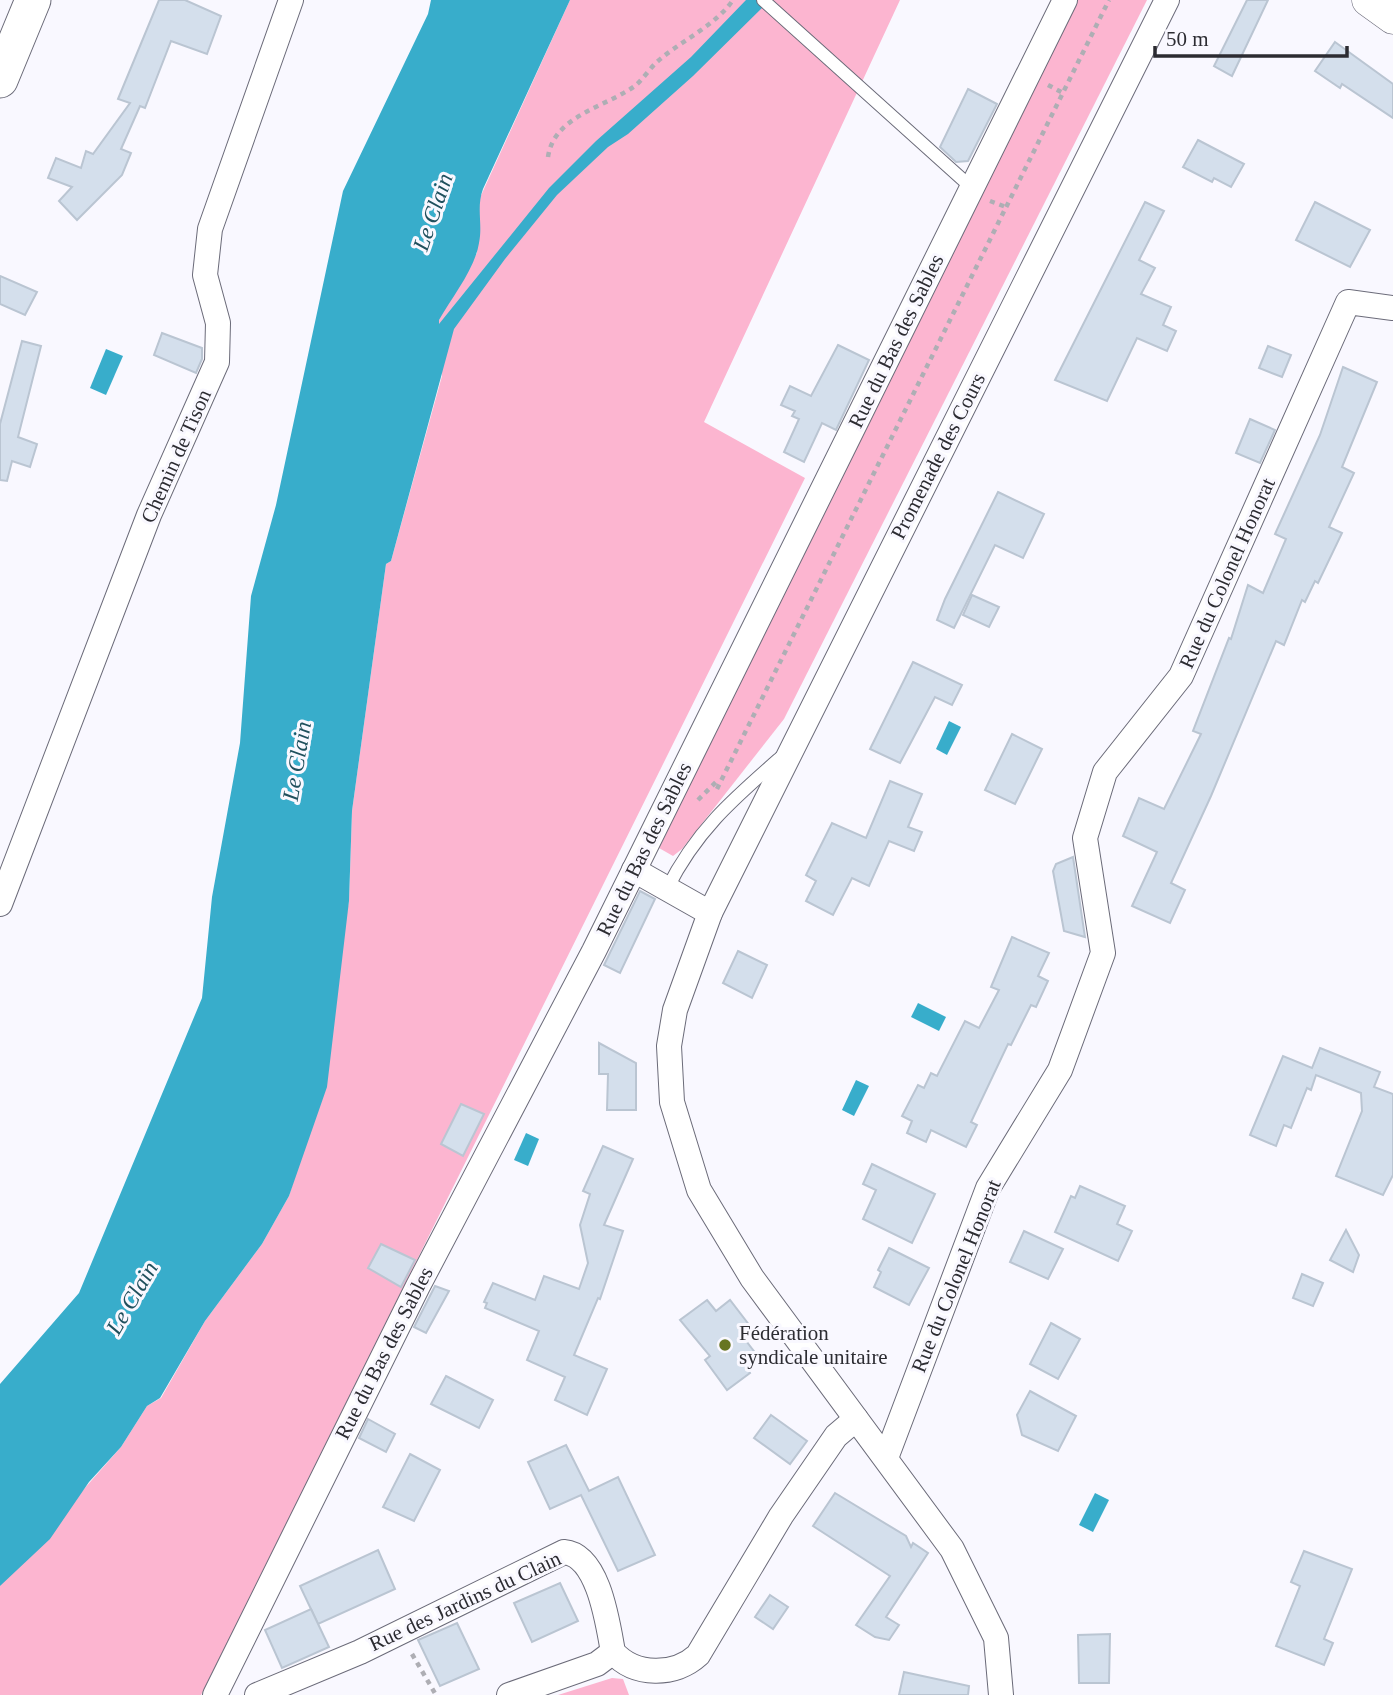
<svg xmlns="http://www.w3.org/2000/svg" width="1393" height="1695" font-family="Georgia,serif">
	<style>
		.green { fill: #fcb5d0 }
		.water { fill: #38adcb }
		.building { fill: #d4dfec; stroke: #bac5d2; stroke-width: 2 }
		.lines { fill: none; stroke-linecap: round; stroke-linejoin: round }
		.service-casing { stroke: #6b6b79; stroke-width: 14 }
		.minor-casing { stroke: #6b6b79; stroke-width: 26 }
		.tertiary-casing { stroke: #6b6b79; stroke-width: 33 }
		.secondary-casing { stroke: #6b6b79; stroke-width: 37 }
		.path { stroke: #aeaeb4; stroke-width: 4.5; stroke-dasharray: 5 5; stroke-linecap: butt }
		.service { stroke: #fff; stroke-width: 12 }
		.minor { stroke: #fff; stroke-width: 24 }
		.tertiary { stroke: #fff; stroke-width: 32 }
		.secondary { stroke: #fff; stroke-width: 35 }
		.poi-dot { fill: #677521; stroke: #f9f8ff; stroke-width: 2.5 }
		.labels { text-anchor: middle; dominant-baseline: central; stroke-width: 6; stroke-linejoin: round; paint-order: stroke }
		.street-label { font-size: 21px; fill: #2c2c32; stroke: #f9f8ff }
		.poi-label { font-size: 21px; fill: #2c2c32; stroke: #f9f8ff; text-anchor: start }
		.water-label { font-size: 23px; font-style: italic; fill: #20505d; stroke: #f9f8ff }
	</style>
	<rect width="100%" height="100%" fill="#f9f8ff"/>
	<g class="green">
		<polygon points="570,0 900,0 704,422 805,478 201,1695 0,1695 0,1586 3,1581 121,1447 147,1406 161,1398 205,1321 262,1244 289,1196 304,1147 349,901 352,811 386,564 391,561 442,376 438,320 477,253 478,202"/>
		<polygon points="1077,0 1147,0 784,719 682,849 673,856 659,848 977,196"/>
		<polygon points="612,1678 623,1679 629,1695 558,1695"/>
	</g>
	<g class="water">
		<path d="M431 0H570L483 189C476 208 483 224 479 243 475 269 452 297 439 320V324L549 188 596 141 691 57 746 0H770L693 76 628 134 608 147 557 195 505 259 454 329 391 561 386 564 352 811 349 901 327 1087 289 1196 262 1244 205 1321 160 1398 147 1406 121 1447 89 1482 50 1539 0 1586V1384L79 1293 202 998 212 897 240 743 251 596 276 505 343 191 428 14Z"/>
		<polygon points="106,349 123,356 106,395 90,388"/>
		<polygon points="949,721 961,727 947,755 936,749"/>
		<polygon points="918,1003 946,1017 939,1031 911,1017"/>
		<polygon points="856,1080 869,1086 854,1116 842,1110"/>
		<polygon points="526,1133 539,1139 528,1166 514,1160"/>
		<polygon points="1095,1493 1109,1500 1093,1532 1079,1525"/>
	</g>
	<g class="building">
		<polygon points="159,0 185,0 221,16 207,54 171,41 145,108 140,106 121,149 131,153 122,175 77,220 59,201 72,187 48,178 56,158 81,168 86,151 93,154 130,103 118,99"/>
		<polygon points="1247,0 1268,0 1232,76 1214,66"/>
		<polygon points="1335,42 1393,84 1393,118 1342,84 1340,88 1315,71"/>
		<polygon points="968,89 997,104 968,161 956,162 940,147"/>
		<polygon points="1198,140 1244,164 1231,187 1214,178 1212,182 1183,167"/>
		<polygon points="1145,202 1164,211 1139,260 1155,268 1141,294 1171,307 1163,325 1176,331 1167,351 1137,338 1107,401 1055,380"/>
		<polygon points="1315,202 1370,230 1350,267 1296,240"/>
		<polygon points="0,276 37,292 25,315 0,304"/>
		<polygon points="162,333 202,348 202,359 196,373 154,355"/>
		<polygon points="22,341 41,346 18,437 37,444 30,467 12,461 7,481 0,480 0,424"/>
		<polygon points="838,345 869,360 836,430 822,423 804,462 784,452 799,419 792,416 795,411 781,405 790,386 811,396"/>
		<polygon points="1268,346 1291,355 1282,377 1259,368"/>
		<polygon points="1343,367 1377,382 1342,467 1354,473 1329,527 1342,533 1318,583 1315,581 1305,602 1302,600 1284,645 1276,641 1211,796 1171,883 1185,890 1170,923 1132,906 1157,852 1123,836 1139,798 1164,809 1201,734 1193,731 1229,638 1231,639 1248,585 1263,593 1286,539 1275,534 1320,435"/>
		<polygon points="1250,419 1275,430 1260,463 1236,453"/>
		<polygon points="998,492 1044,514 1023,558 995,545 954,628 937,620 945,599"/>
		<polygon points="972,595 999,607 989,627 963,615"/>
		<polygon points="913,662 962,685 952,705 935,697 900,763 870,749"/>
		<polygon points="1012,734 1042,749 1015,804 985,790"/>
		<polygon points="890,781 922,794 908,827 922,832 914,851 889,841 869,886 852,878 833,915 806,901 816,881 806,875 832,823 866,838"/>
		<polygon points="1073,857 1085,937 1064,931 1053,871 1056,864"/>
		<polygon points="640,891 655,899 620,973 604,965"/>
		<polygon points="1012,937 1049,953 1038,976 1048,981 1036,1007 1031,1005 1011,1045 1008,1044 971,1122 977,1125 966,1147 931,1130 926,1142 907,1133 912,1121 902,1116 918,1085 924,1088 931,1073 937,1076 965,1021 979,1028 999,990 991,987"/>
		<polygon points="738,951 767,965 752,998 723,983"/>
		<polygon points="599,1043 636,1063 636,1110 607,1110 608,1074 599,1074"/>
		<polygon points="1320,1048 1380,1072 1374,1087 1393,1094 1393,1175 1383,1195 1336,1176 1362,1111 1361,1093 1316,1075 1311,1090 1307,1088 1291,1128 1284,1125 1276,1146 1250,1135 1283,1056 1312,1068"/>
		<polygon points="461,1104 484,1114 463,1156 441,1144"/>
		<polygon points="603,1146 633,1159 604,1225 623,1231 600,1299 598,1298 574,1355 607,1369 587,1415 555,1400 565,1377 527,1360 539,1331 485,1308 487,1303 484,1302 493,1283 535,1300 544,1276 579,1289 588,1263 580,1225 590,1194 583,1191"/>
		<polygon points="872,1164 935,1194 912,1243 863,1219 876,1190 863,1184"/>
		<polygon points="1080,1186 1125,1206 1117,1224 1132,1231 1118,1261 1055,1232 1071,1196 1075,1198"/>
		<polygon points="1346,1230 1359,1255 1353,1272 1330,1260"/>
		<polygon points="1024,1231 1063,1249 1048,1279 1010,1262"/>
		<polygon points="381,1244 415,1260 401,1287 368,1268"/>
		<polygon points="889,1248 929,1268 909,1305 874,1287 881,1272 878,1270"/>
		<polygon points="1302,1274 1323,1283 1313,1306 1293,1298"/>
		<polygon points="435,1286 449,1291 426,1333 414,1327"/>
		<polygon points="707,1300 716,1311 730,1300 750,1326 740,1333 760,1359 747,1368 750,1373 727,1390 705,1360 710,1356 680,1320"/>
		<polygon points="1051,1323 1080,1339 1058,1379 1030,1364"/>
		<polygon points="446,1376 493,1400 479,1428 431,1404"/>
		<polygon points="1030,1391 1076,1416 1058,1451 1022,1435 1017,1415"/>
		<polygon points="771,1415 807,1441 790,1464 754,1438"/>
		<polygon points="368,1419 395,1434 386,1452 359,1438"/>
		<polygon points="566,1445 589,1491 618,1477 655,1555 618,1571 581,1495 550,1509 528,1462"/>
		<polygon points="410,1454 440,1470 414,1521 383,1507"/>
		<polygon points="835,1493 906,1536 911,1547 913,1543 928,1553 886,1617 899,1625 889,1640 875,1637 856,1625 890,1576 813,1526"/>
		<polygon points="378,1550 395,1589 318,1624 300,1586"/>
		<polygon points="1304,1551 1352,1569 1324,1639 1333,1643 1324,1665 1276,1646 1300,1586 1291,1582"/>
		<polygon points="560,1583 578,1621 532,1642 514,1603"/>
		<polygon points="770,1595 788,1607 773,1629 755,1617"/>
		<polygon points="311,1609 329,1647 282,1668 265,1630"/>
		<polygon points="457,1623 479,1669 440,1686 418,1640"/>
		<polygon points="1110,1634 1109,1683 1079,1683 1078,1635"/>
		<polygon points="904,1672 969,1686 968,1695 899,1695"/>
	</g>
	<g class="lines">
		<g class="service-casing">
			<g id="service">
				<polyline points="763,0 972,188"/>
				<path d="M667 889C696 831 732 800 780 758"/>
			</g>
		</g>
		<g class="minor-casing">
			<g id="minor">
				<polyline points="634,870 710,913"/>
				<polyline points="0,904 149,515 217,362 218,323 205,275 210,229 291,0"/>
				<polyline points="886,1458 988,1188 1060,1070 1103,953 1085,838 1105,772 1181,676 1348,302 1393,308"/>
				<polyline points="215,1695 418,1286 594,951 1065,0"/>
				<path d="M257 1695 360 1652 564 1552C599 1555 608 1625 613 1652 635 1677 675 1676 698 1655L781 1516 836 1436 856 1419"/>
				<polyline points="509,1695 597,1664 613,1652"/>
				<polyline points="1001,1695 996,1638 952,1549 752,1278 699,1190 672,1102 669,1046 675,1010 710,913 1167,0"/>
			</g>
		</g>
		<g class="tertiary-casing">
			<polyline id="tertiary" points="1368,0 1393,18"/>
		</g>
		<g class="secondary-casing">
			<polyline id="secondary" points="0,80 33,0"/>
		</g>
		<g class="path">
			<polyline points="1048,85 1063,93"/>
			<path d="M548 157C554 115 607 107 636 85 644 78 650 68 658 61 682 40 715 26 733 0"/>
			<polyline points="990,201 1006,207"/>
			<polyline points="717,789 1109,0"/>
			<polyline points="698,800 719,779"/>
			<polyline points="412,1654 436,1695"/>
		</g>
		<use href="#service" class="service"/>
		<use href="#minor" class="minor"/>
		<use href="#tertiary" class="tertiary"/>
		<use href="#secondary" class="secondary"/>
	</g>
	<circle class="poi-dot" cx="725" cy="1345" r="7"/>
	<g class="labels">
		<g class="street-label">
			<text transform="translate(896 341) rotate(-64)">Rue du Bas des Sables</text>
			<text transform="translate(176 456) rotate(-66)">Chemin de Tison</text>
			<text transform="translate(938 456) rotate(-63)">Promenade des Cours</text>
			<text transform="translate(1227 573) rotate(-66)">Rue du Colonel Honorat</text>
			<text transform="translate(644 849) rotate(-64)">Rue du Bas des Sables</text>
			<text transform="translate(956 1276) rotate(-68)">Rue du Colonel Honorat</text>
			<text transform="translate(384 1353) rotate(-63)">Rue du Bas des Sables</text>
			<text transform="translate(465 1601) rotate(-25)">Rue des Jardins du Clain</text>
		</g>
		<g class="poi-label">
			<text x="739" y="1333">Fédération<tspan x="739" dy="24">syndicale unitaire</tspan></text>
		</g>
		<g class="water-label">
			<text transform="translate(433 212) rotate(-71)">Le Clain</text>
			<text transform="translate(297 761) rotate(-80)">Le Clain</text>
			<text transform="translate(132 1298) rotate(-60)">Le Clain</text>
		</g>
	</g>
	<path d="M1155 46v10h192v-10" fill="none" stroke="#2c2c32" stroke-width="3.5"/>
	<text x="1166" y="46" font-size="21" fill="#2c2c32" stroke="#f9f8ff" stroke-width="5" paint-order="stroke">50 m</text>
</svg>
